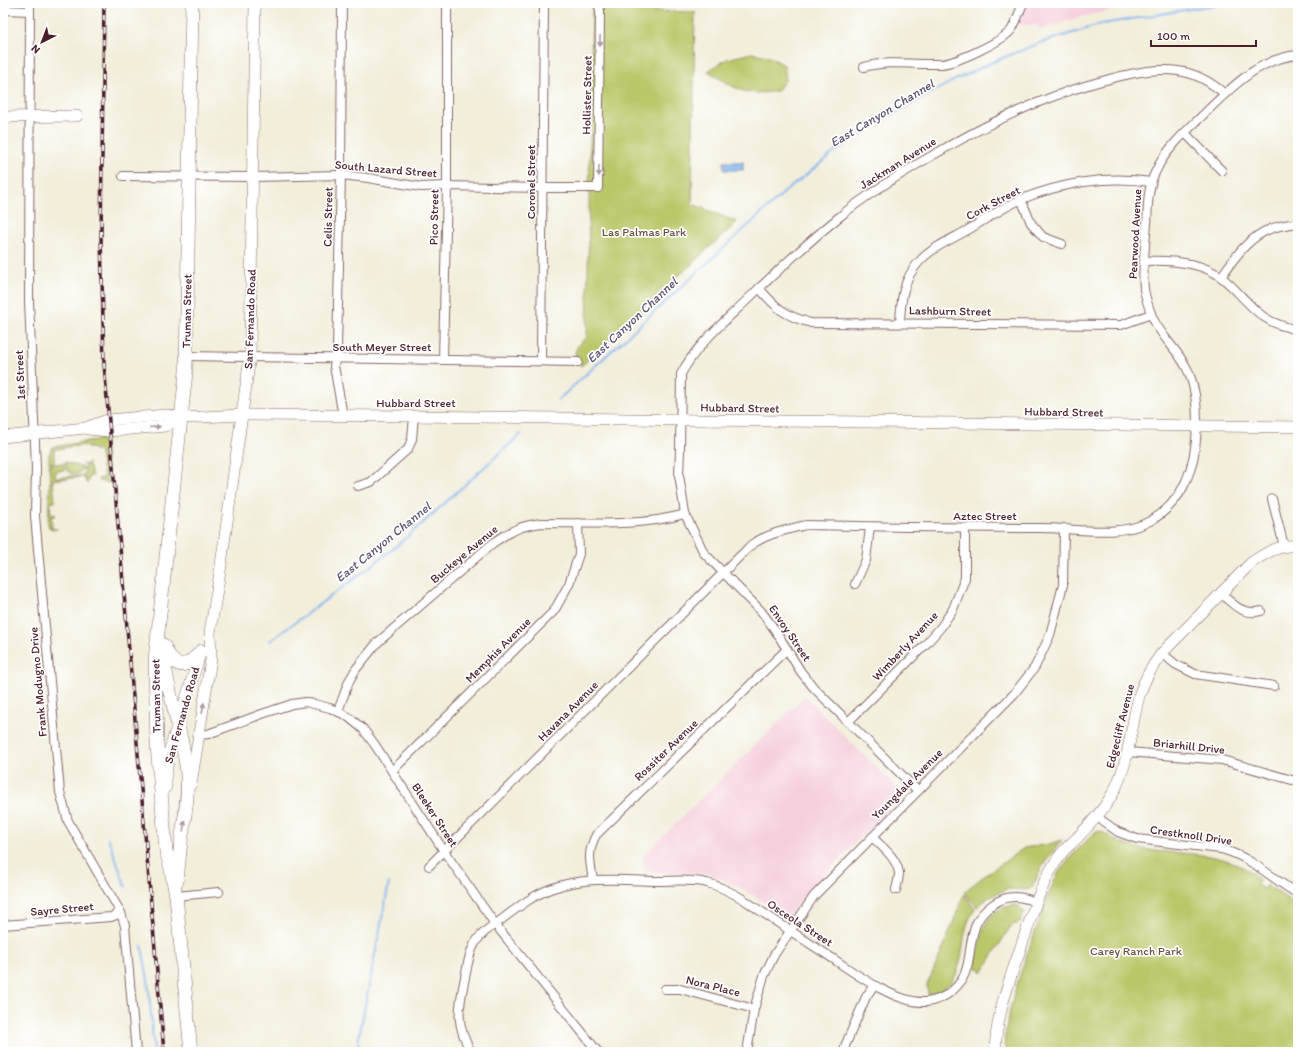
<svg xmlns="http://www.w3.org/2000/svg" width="1301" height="1055" font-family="Itim,sans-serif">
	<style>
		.built { fill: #f5cfdb }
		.green { fill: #bbc86a; stroke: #82744a }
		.water { fill: #83b6f0; stroke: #666a8e }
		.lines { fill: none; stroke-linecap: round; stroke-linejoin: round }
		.stream { stroke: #83b6f0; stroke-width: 2 }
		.street-casing { stroke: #856768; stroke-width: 10 }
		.secondary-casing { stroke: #856768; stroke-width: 12 }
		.primary-casing { stroke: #856768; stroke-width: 14 }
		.street { stroke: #fff; stroke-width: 8 }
		.secondary { stroke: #fff; stroke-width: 11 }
		.primary { stroke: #fff; stroke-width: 13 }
		.rail-casing { stroke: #4a1f2b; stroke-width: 3.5 }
		.rail { stroke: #fff; stroke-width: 2; stroke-dasharray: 6; stroke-linecap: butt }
		.oneway { fill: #ae9aa0 }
		.labels { text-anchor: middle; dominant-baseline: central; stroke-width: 3.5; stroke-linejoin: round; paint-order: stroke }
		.street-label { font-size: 12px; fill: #4a1f2b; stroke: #fff }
		.park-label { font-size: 12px; fill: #6c523e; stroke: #fff }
		.water-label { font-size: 13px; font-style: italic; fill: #5e5470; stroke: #fff }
	</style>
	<rect width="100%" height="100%" fill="#fff"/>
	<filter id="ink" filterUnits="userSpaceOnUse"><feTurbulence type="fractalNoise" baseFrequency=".025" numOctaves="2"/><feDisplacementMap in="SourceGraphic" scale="8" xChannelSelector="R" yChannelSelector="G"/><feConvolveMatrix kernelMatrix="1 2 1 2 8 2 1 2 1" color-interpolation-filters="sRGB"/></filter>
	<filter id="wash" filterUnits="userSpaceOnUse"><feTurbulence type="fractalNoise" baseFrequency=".012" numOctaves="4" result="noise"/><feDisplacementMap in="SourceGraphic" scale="16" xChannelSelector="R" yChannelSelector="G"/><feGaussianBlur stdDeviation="0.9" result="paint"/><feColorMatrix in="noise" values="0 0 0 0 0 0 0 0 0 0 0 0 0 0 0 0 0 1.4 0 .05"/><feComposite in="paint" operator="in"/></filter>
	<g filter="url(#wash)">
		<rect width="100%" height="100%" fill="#f2eeda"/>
		<g class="built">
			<polygon points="1021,3 1146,3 1081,17 1039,30 1037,25 1019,25"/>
			<polygon points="805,696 903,794 902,796 827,872 805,895 788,916 785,916 751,894 730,883 709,874 644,872 643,856"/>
		</g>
		<g class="green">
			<polygon points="595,3 653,3 653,11 695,12 692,204 737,222 581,366 575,353 578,345 587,337 592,9"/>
			<path d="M752 53 768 56 784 65 786 79 777 91C744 97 735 88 708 71L727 59Z"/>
			<polygon points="101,439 105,442 108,483 99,481 98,479 104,478 99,450 95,451 92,448 87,448 86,445 68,447 54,450 54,463 49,463 49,454 53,447"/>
			<polygon points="65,462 84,468 79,473 72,474 66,470"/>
			<polygon points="88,462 92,476 89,477 87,484 86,483 84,477 64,479 63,477 84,475 85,466 82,464 88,465"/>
			<polygon points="63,463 64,470 55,472 56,478 62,477 62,479 50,480 49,465"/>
			<polygon points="53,481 55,502 50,503 51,514 56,515 51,517 52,524 50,526 52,526 52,529 57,529 51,530 49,528 48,523 50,482"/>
			<path d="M1099 831C1105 832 1110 837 1115 840 1122 844 1130 846 1138 848 1180 857 1226 847 1260 880L1256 884 1263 889 1267 885 1298 906V1052H1006V1048L1004 1047C1007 1008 1021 972 1034 935 1042 914 1048 892 1059 872 1069 857 1082 846 1094 833Z"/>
			<polygon points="1062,840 1043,865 1032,887 1026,890 1005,889 1005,890 989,897 977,907 964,892 984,876 1024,848 1049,844"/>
			<path d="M964 894 975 909C972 914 969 919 967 925 959 953 965 989 928 994L927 985 942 951Z"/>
			<path d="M1018 905 1023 912 1020 923 1012 925 1007 932 982 973 979 968 975 967C981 939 981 906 1018 905Z"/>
		</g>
		<rect class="water" x="724" y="162" width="19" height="8"/>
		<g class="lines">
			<g class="stream">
				<polyline points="557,401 787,190 836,151 879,122 951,82 995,61 1040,43 1102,24 1225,3"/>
				<polyline points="270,641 374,564 405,539 521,434"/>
				<polyline points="108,838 126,887"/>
				<polyline points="142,946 148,980 154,1052"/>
				<polyline points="361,1052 358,1042 389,883"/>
			</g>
		</g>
	</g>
	<g filter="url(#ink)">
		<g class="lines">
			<g class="street-casing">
				<g id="street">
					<polyline points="30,3 29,301 36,468 35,516 60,792 68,821 121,913 125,926 136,1052"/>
					<polyline points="342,3 341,175 337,349 334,366 343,416"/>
					<polyline points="3,10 30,11"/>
					<path d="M864 67C889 60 915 65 941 64 956 63 1004 41 1012 29 1016 22 1019 13 1022 6V3"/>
					<polyline points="1185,133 1222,171"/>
					<polyline points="123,176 253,177 341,175 368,178 421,187 447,186 543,188 598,188 600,11 599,6 597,3"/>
					<polyline points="1021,199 1031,223 1043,237 1062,244"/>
					<path d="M1145 261C1169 260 1201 262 1221 277 1237 289 1248 306 1264 317 1274 324 1286 327 1298 330"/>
					<path d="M1221 277C1235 257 1249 236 1273 228 1281 225 1290 224 1298 223"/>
					<path d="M759 288C776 308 785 316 811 323L1121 325 1151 314"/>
					<path d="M900 322C901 300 903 280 918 263 931 248 950 240 966 231 983 221 1005 206 1022 199 1062 183 1108 175 1151 182"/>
					<polyline points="187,356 578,362"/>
					<polyline points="443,359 447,186 447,3"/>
					<polyline points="541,361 544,3"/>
					<polyline points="358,486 371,482 408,449 412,439 414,416"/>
					<polyline points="1272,499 1284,546"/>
					<polyline points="855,584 866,560 870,527"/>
					<path d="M1221 593C1232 604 1243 616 1261 611"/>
					<polyline points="1162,653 1175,664 1195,674 1274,686"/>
					<path d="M338 711 349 681 356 669 377 643 493 543C510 531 522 525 542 523 589 523 639 527 685 514"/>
					<polyline points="848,722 926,644 941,627 953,609 965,578 965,528"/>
					<polyline points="199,735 208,734 262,714 292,704 306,702 330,708 347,716 363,729 375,745 444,851 495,924 598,1052"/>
					<polyline points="1128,752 1222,760 1292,780"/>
					<polyline points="392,771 554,611 569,584 579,554 578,523"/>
					<path d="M918 791 814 688 801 672 775 630 761 611 704 553 685 514 679 475 680 450 681 374C697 344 724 322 748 299 777 271 807 243 838 218 866 195 897 176 928 158 979 128 1032 101 1088 85 1116 77 1149 67 1178 71 1195 73 1212 83 1225 94"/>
					<path d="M1097 817 1118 832 1137 839 1221 849C1252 857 1272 879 1298 894"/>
					<path d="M872 837C882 847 897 858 899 873 899 878 897 885 896 890"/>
					<path d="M429 866 740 556C745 552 749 546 754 543 770 533 789 529 806 525 885 527 963 528 1041 528 1074 528 1120 538 1150 521 1165 513 1179 498 1186 481 1199 452 1201 402 1189 373 1181 352 1160 337 1152 316 1149 308 1145 297 1144 289 1142 270 1145 244 1147 225 1148 211 1147 197 1151 184 1152 177 1157 169 1160 163 1172 143 1190 128 1206 112 1233 86 1260 58 1298 55"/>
					<path d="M593 880C590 862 587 852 596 835L787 649"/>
					<polyline points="176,896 219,892"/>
					<polyline points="3,925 111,917 121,913"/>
					<polyline points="665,989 680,989 754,1009"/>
					<path d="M471 1052C456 1025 458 1011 464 982 467 970 468 957 473 947 478 935 491 927 501 920 517 908 532 896 550 889 585 876 622 880 658 881 674 881 692 879 707 883 720 886 731 892 743 899 770 918 798 936 826 954 852 971 895 1004 926 1002 946 1000 963 985 967 967 971 952 970 936 977 922 984 909 1000 896 1016 897 1023 897 1030 900 1036 902"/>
					<polyline points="747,1052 754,1009 764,976 774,955 814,896 1014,694 1035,667 1050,635 1063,585 1064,528"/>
					<polyline points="845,1052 845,1046 866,997 874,985"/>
				</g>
			</g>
			<g class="secondary-casing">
				<g id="secondary">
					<polyline points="3,117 77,116"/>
					<polyline points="88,429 109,431 165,426 181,418"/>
					<polyline points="3,437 85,428 108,420 166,415 181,418 242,415 414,416 698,420 1298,427"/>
					<polyline points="191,784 211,659 210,632 220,572 250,357 255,3"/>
					<polyline points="166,787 166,775 169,752 201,651"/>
					<path d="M995 1052C996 1013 1011 977 1023 941 1033 912 1041 882 1059 857 1063 850 1070 845 1076 839 1091 823 1107 807 1116 787 1130 757 1131 726 1139 696 1144 680 1152 666 1162 653L1251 563C1265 553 1280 544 1298 546"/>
				</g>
			</g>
			<g class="primary-casing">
				<g id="primary">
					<path d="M163 645C165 689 183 731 187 774 189 800 183 825 180 850 179 860 178 870 177 881"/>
					<path d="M164 646C175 669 184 671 201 651"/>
					<polyline points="191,1052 176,896 171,869 166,851 157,745 155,660 186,372 192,3"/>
				</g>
			</g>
			<use href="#street" class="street"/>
			<use href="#secondary" class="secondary"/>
			<use href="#primary" class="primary"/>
			<g class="rail-casing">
				<polyline id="rail" points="104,3 101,235 104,364 164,1052"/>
			</g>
			<use href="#rail" class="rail"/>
		</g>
		<defs><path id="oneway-solid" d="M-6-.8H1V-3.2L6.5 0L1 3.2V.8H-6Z"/></defs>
		<g class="oneway">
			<use href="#oneway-solid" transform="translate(600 41) rotate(91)"/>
			<use href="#oneway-solid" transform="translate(599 171) rotate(91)"/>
			<use href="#oneway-solid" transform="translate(155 427) rotate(-5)"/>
			<use href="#oneway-solid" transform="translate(203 708) rotate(-81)"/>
			<use href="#oneway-solid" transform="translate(184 826) rotate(-81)"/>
		</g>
	</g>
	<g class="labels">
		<g class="street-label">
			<text transform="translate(587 95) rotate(-89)">Hollister Street</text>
			<text transform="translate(898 163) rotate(-32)">Jackman Avenue</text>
			<text transform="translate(386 169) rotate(5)">South Lazard Street</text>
			<text transform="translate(531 182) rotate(-90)">Coronel Street</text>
			<text transform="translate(993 203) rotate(-28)">Cork Street</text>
			<text transform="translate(328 217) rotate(-89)">Celis Street</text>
			<text transform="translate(434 217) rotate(-89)">Pico Street</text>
			<text transform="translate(1135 234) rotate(-87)">Pearwood Avenue</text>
			<text transform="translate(187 311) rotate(-89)">Truman Street</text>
			<text transform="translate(950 311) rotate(1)">Lashburn Street</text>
			<text transform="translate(250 319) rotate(-88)">San Fernando Road</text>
			<text x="382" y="347">South Meyer Street</text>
			<text transform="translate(20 375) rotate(-93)">1st Street</text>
			<text x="416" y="403">Hubbard Street</text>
			<text transform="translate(740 408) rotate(1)">Hubbard Street</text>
			<text transform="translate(1064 412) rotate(1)">Hubbard Street</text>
			<text x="985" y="516">Aztec Street</text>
			<text transform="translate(464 554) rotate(-40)">Buckeye Avenue</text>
			<text transform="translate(790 633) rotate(56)">Envoy Street</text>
			<text transform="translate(905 646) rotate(-47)">Wimberly Avenue</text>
			<text transform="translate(498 650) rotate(-45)">Memphis Avenue</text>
			<text transform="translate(38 682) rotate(-95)">Frank Modugno Drive</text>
			<text transform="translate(156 696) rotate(-91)">Truman Street</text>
			<text transform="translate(568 711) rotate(-45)">Havana Avenue</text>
			<text transform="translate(182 715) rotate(-74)">San Fernando Road</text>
			<text transform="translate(1120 726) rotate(-76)">Edgecliff Avenue</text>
			<text transform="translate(1189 746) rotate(6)">Briarhill Drive</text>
			<text transform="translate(666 750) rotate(-44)">Rossiter Avenue</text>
			<text transform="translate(907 784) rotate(-45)">Youngdale Avenue</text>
			<text transform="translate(435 815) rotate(57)">Bleeker Street</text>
			<text transform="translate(1191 835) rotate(8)">Crestknoll Drive</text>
			<text transform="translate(62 909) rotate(-5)">Sayre Street</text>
			<text transform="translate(800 923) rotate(33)">Osceola Street</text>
			<text transform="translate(713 986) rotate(14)">Nora Place</text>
		</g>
		<g class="park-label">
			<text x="644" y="232">Las Palmas Park</text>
			<text x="1136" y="951">Carey Ranch Park</text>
		</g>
		<g class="water-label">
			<text transform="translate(882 113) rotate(-31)">East Canyon Channel</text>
			<text transform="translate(632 320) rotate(-43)">East Canyon Channel</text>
			<text transform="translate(383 542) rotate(-39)">East Canyon Channel</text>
		</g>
	</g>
	<rect width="1301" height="1055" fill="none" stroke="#fff" stroke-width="16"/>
	<g transform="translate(42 42) rotate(222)" stroke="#ffffff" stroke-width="3" paint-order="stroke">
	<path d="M0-3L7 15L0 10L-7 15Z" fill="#4a1f2b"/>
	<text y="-6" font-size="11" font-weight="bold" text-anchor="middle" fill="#4a1f2b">N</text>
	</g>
	<path d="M1151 40v6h105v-6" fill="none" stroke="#4a1f2b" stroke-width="2"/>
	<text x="1157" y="40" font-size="12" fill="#4a1f2b" stroke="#ffffff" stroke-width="3" paint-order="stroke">100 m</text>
</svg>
